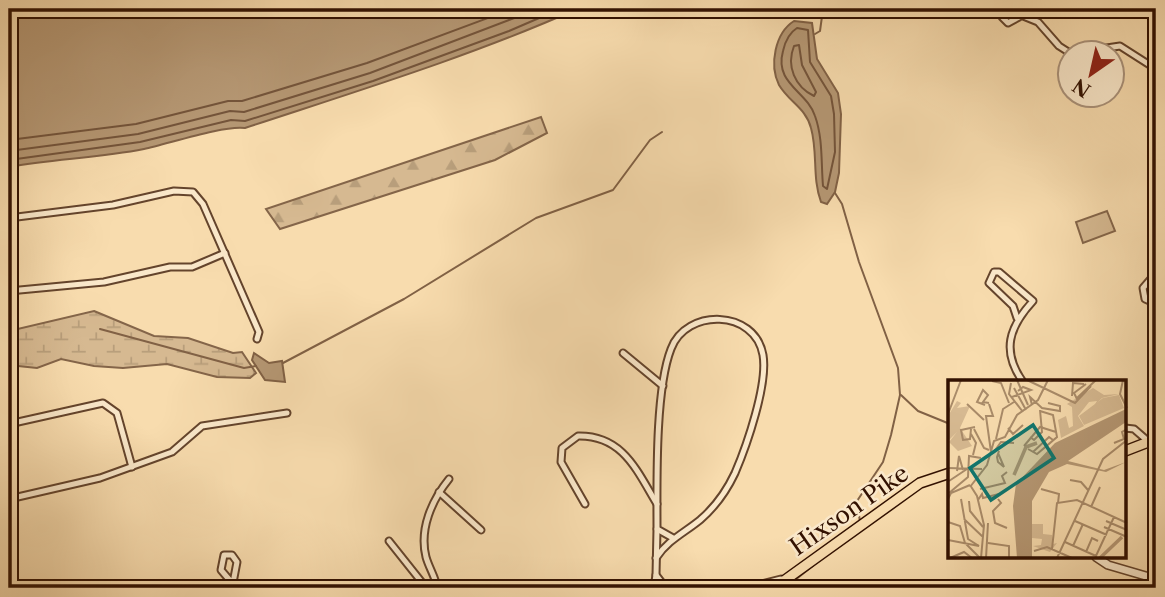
<svg xmlns="http://www.w3.org/2000/svg" width="1165" height="597" font-family="'Libre Caslon Text',serif">
	<style>
		.green { fill: #d6b991; stroke: #846549; stroke-width: 2 }
		.forest { fill: url(#forest-firs); stroke: #846549; stroke-width: 2 }
		.wetland { fill: url(#wetland-marsh); stroke: #846549; stroke-width: 2 }
		.water { fill: #b59773; stroke: #816145; stroke-width: 2 }
		.lines { fill: none; stroke-linecap: round; stroke-linejoin: round }
		.shore { stroke: #74543a; stroke-width: 2 }
		.stream { stroke: #816145; stroke-width: 2 }
		.minor-casing { stroke: #64442c; stroke-width: 9 }
		.tertiary-casing { stroke: #64442c; stroke-width: 10 }
		.primary-casing { stroke: #321101; stroke-width: 12 }
		.minor { stroke: #fae8ca; stroke-width: 5 }
		.tertiary { stroke: #fae8ca; stroke-width: 7 }
		.primary { stroke: #f8dcae; stroke-width: 9 }
		.labels { text-anchor: middle; dominant-baseline: central; stroke-width: 5; stroke-linejoin: round; paint-order: stroke }
		.street-label { font-size: 24px; fill: #321101; stroke: #fae8ca }
		.inset-river { fill: none; stroke: #b59773; stroke-width: 3.5 }
		.inset-road { fill: none; stroke: #a98b69; stroke-width: 2 }
		.view { fill: #0f766e; fill-opacity: 0.15; stroke: #0f766e; stroke-width: 3.5 }
		.inset-edge { fill: none; stroke: #321101; stroke-width: 3.5 }
	</style>
	<defs>
		<pattern id="forest-firs" width="22" height="20" patternUnits="userSpaceOnUse" patternTransform="scale(1.75)"><rect width="22" height="20" fill="#d6b991"/><path d="M5 1l3.5 6h-7zM16 11l3.5 6h-7z" fill="#b89e7b"/></pattern>
		<pattern id="wetland-marsh" width="20" height="14" patternUnits="userSpaceOnUse" patternTransform="scale(1.75)"><rect width="20" height="14" fill="#d6b991"/><path d="M1 5h8M5 5V1M11 12h8M15 12V8" fill="none" stroke="#b89e7b"/></pattern>
	</defs>
	<rect width="100%" height="100%" fill="#f8dcae"/>
	<filter id="stains"><feTurbulence type="fractalNoise" baseFrequency=".00286" numOctaves="4"/><feColorMatrix values="0 0 0 0 .2 0 0 0 0 .09 0 0 0 0 .02 0 0 0 .5 -.17"/></filter>
	<radialGradient id="worn" r=".72"><stop offset=".6" stop-color="#630" stop-opacity="0"/><stop offset="1" stop-color="#630" stop-opacity=".3"/></radialGradient>
	<polygon class="green" points="1107,211 1115,231 1083,243 1076,222"/>
	<polygon class="forest" points="541,117 547,133 495,160 280,229 266,209"/>
	<polygon class="wetland" points="94,311 154,336 188,338 233,353 242,352 256,373 250,378 217,377 167,364 123,368 94,366 61,359 37,368 9,365 9,331"/>
	<g class="water">
		<path d="M9 9H577C469 57 357 91 245 128 224 125 168 144 144 149 99 158 53 159 9 167Z"/>
		<path d="M794 21 812 23 817 59 838 93 841 114 839 173 835 192 827 204 821 202C812 178 818 153 811 128 806 108 789 102 779 85 769 65 775 33 794 21Z"/>
		<polygon points="254,353 269,363 282,361 285,382 265,380 252,360"/>
	</g>
	<g class="lines">
		<g class="shore">
			<path d="M797 28 808 30 810 62 831 96 834 114 835 152 827 189 823 186C821 163 823 138 815 116 807 91 774 84 783 51 785 42 789 33 797 28Z"/>
			<path d="M799 45 802 65 816 92 814 96C795 87 786 66 794 46Z"/>
			<polyline points="9,140 136,124 228,101 242,101 367,63 512,9"/>
			<polyline points="9,151 138,134 230,111 244,112 370,73 538,9"/>
			<polyline points="9,160 140,142 231,120 245,121 373,81 509,31 560,9"/>
		</g>
		<g class="stream">
			<polyline points="815,34 820,31 823,9"/>
			<polyline points="835,193 842,204 859,262 898,368 900,395 891,435 883,462 857,501 860,522"/>
			<polyline points="100,329 244,368 256,366"/>
			<polyline points="283,363 404,299 536,218 613,190 650,140 662,132"/>
			<polyline points="901,395 918,411 950,424"/>
			<polyline points="785,588 814,565"/>
		</g>
		<g class="minor-casing">
			<g id="minor">
				<polyline points="1019,17 1008,23 1002,17 1011,11 1038,22 1059,46 1070,53"/>
				<polyline points="1080,52 1120,46 1156,69"/>
				<polyline points="9,218 113,205 174,191 193,192 203,204 259,332 257,339"/>
				<polyline points="1156,273 1143,288 1145,299 1156,304"/>
				<polyline points="9,291 104,282 170,267 192,267 225,253"/>
				<path d="M1017 318 1013 306 989 283 994 272H999L1033 301C1009 327 1001 351 1023 382"/>
				<polyline points="623,353 663,386"/>
				<polyline points="9,424 103,403 117,413 132,467"/>
				<polyline points="1125,428 1134,429 1149,442"/>
				<polyline points="439,492 481,530"/>
				<polyline points="9,499 100,478 172,452 202,426 287,413"/>
				<path d="M585 504 561 462 562 448 578 436C623 435 637 471 657 504"/>
				<polyline points="657,529 656,575 666,588"/>
				<polyline points="389,541 424,585 436,587"/>
				<path d="M656 558C668 540 684 533 700 520 714 508 727 490 735 473 747 445 768 384 763 355 755 309 686 308 671 349 655 390 657 483 657 529L673 538"/>
				<polyline points="232,588 237,562 232,555 224,555 221,570 233,584"/>
				<path d="M437 588C436 578 429 568 426 557 419 529 432 500 449 479"/>
				<polyline points="654,588 656,575"/>
				<polyline points="746,588 781,579"/>
			</g>
		</g>
		<g class="tertiary-casing">
			<polyline id="tertiary" points="1096,557 1108,565 1156,579"/>
		</g>
		<g class="primary-casing">
			<g id="primary">
				<polyline points="1125,451 1156,439"/>
				<polyline points="774,588 920,483 950,473"/>
			</g>
		</g>
		<use href="#minor" class="minor"/>
		<use href="#tertiary" class="tertiary"/>
		<use href="#primary" class="primary"/>
	</g>
	<g class="labels">
		<g class="street-label">
			<text transform="translate(849 510) rotate(-35)">Hixson Pike</text>
		</g>
	</g>
	<g transform="translate(948 380)">
		<rect width="178" height="178" fill="#f8dcae"/>
		<path d="M145 8 156 15 171 14 154 18 146 26 149 21 141 22 130 36 136 46 113 58 110 40 118 36 121 48 125 46 124 27 119 24ZM84 144H95V154L104 155 105 164 109 163 102 172 85 166 93 165 94 159 84 158Z" fill="#d6b991"/>
		<path d="M171 15 176 28 136 45 131 36 155 18ZM9 21 13 23 9 28 22 26 12 48 24 66 10 71 1 62 9 52 0 61V36Z" fill="#d6b991"/>
		<path d="M178 29V42L120 81 156 90 178 82 158 92 119 84 101 92 84 121V178H69L65 126 68 104 107 63Z" fill="#b59773"/>
		<path class="inset-river" d="M66 95 78 67 89 63M152 178 174 157"/>
		<path class="inset-road" d="M69 0 80 25M79 0 127 23 143 6M175 0 172 14 179 28M44 1 53 3 61 23M63 3 61 14 75 32M66 8 78 30M124 16 125 3 136 4M64 17 83 10 75 7 70 11M129 18 148 0M130 21 126 13 138 4M19 24 36 40M41 24 45 36H38L43 72M37 25 29 22 35 10 40 15 35 22 41 23M84 25 82 17 94 28 112 31V26L100 23M0 34 13 0M60 48 65 54 75 45M23 49 22 59 15 60 13 50 27 47M26 49 36 68 41 70M23 54 28 63 25 75M82 57 86 60 94 52 92 30M48 59 55 29 66 22M166 63 176 59 174 52 179 49M76 66 92 47 108 52M80 69 89 74 109 57 105 35 92 31M85 72 101 57 105 60M45 73 53 62 66 63M50 73 56 87 50 82 49 77 51 71M0 88 34 89M9 91 11 76 15 90M122 100 133 102 140 110M1 101 19 89M22 105 29 116 36 145 33 178M22 107 39 85 46 61 57 57 69 35 90 20 100 0M32 109 57 103 54 96 59 92M93 109 111 114 110 123M1 113 20 97 21 76 33 78M0 119 3 113 22 105M50 119 53 123 45 131 47 143 59 148M30 120 34 114 35 118 51 114M21 121 22 131 35 147M143 127 152 107M16 139 35 157M127 141 159 155M158 141 179 150M0 142 12 146 17 163 32 178M156 147 179 157M0 160 31 166 20 159 13 119M117 162 148 176M40 163 61 166V178M125 166 135 144M104 169 109 123 129 120 179 143M86 171 99 167 124 178M138 172 144 158 150 161M2 178 16 172 24 178M38 178 40 143M109 178 155 79 179 60M147 178 166 137"/>
		<path class="view" d="M85 45 106 78 43 120 22 88Z"/>
		<rect width="178" height="178" class="inset-edge"/>
	</g>
	<rect width="1165" height="597" fill="none" stroke="#f8dcae" stroke-width="35"/>
	<rect x="10" y="10" width="1144" height="576" fill="none" stroke="#321101" stroke-width="3.5"/>
	<rect x="18" y="18" width="1130" height="562" fill="none" stroke="#321101" stroke-width="2"/>
	<g transform="translate(1091 74) rotate(214)"><circle r="33" fill="#fae8ca" stroke="#aa927a" stroke-width="2"/>
	<path d="M0-5L12 26L0 18L-12 26Z" fill="#8f2418"/>
	<text y="-10" font-size="19" font-weight="bold" text-anchor="middle" fill="#321101">N</text>
	</g>
	<rect width="100%" height="100%" filter="url(#stains)"/>
	<rect width="100%" height="100%" fill="url(#worn)"/>
</svg>
